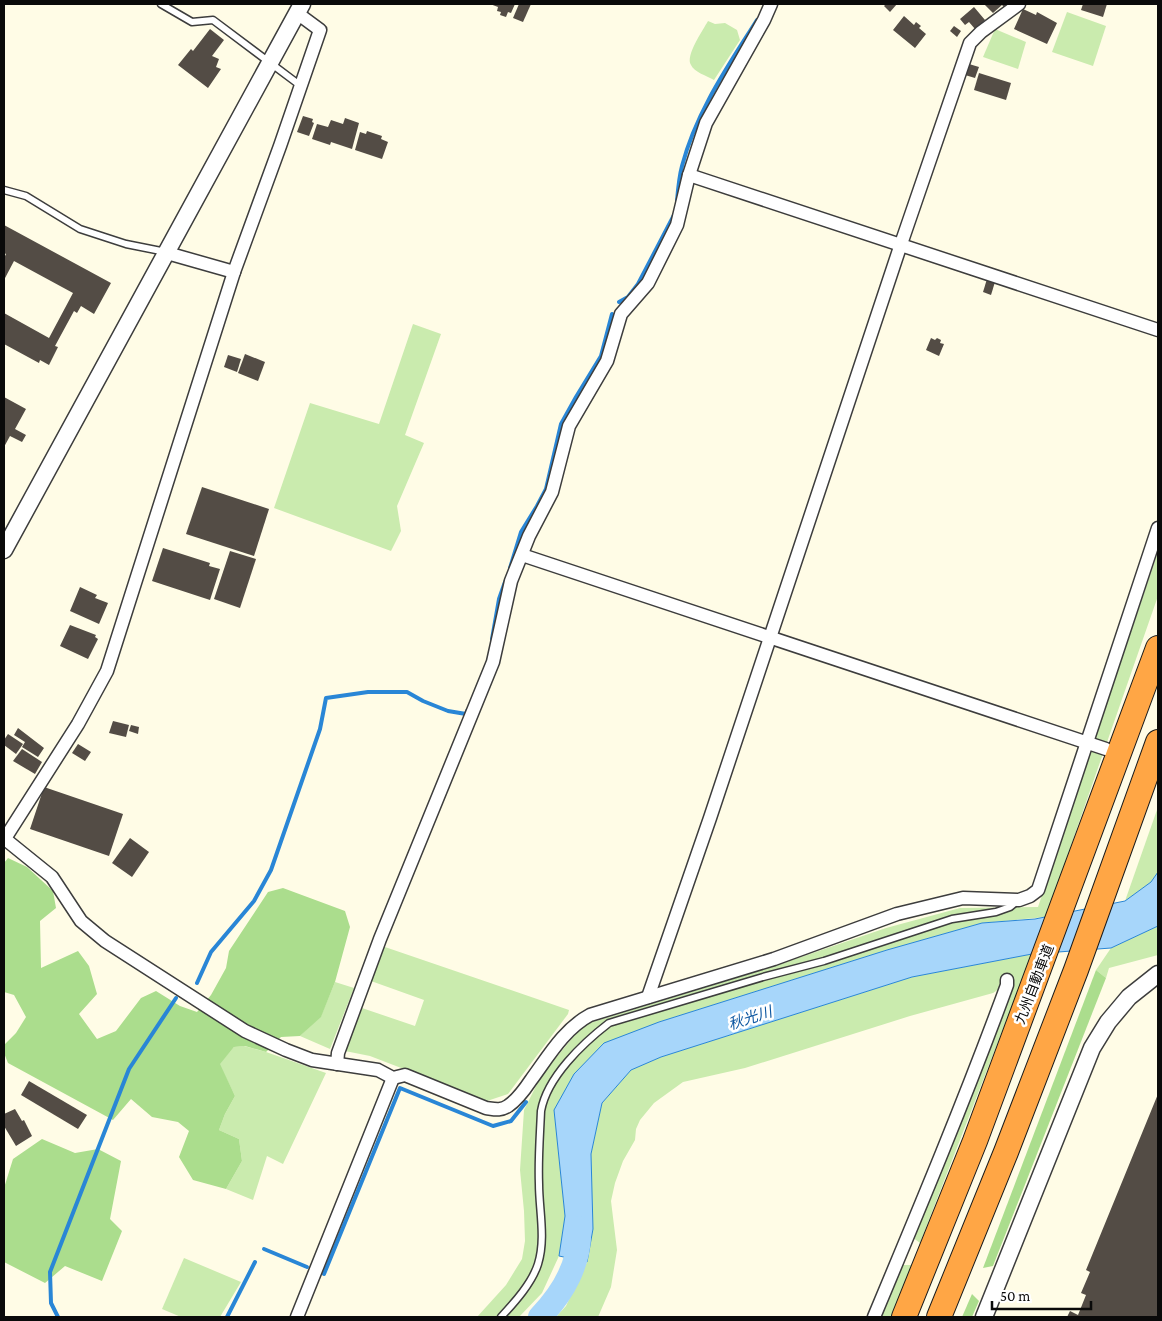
<svg xmlns="http://www.w3.org/2000/svg" width="1162" height="1321" font-family="'Crimson Pro','Noto Sans JP',serif">
	<style>
		.green { fill: #caebae }
		.forest { fill: #abdd8d }
		.water { fill: #a7d6fa; stroke: #2986d6 }
		.lines { fill: none; stroke-linecap: round; stroke-linejoin: round }
		.stream { stroke: #2986d6; stroke-width: 4 }
		.river { stroke: #a7d6fa; stroke-width: 24 }
		.building { fill: #534c45 }
		.service-casing { stroke: #3d3d3d; stroke-width: 9 }
		.minor-casing { stroke: #3d3d3d; stroke-width: 15 }
		.tertiary-casing { stroke: #3d3d3d; stroke-width: 19 }
		.motorway-casing { stroke: #1b1b1b; stroke-width: 26 }
		.service { stroke: #fff; stroke-width: 6 }
		.minor { stroke: #fff; stroke-width: 12 }
		.tertiary { stroke: #fff; stroke-width: 16 }
		.motorway { stroke: #ffa645; stroke-width: 24 }
		.labels { text-anchor: middle; dominant-baseline: central; stroke-width: 5; stroke-linejoin: round; paint-order: stroke }
		.street-label { font-size: 14px; fill: #0a0a0a; stroke: #fff }
		.water-label { font-size: 15px; font-style: italic; fill: #0d57a1; stroke: #fff }
	</style>
	<rect width="100%" height="100%" fill="#fffce6"/>
	<g class="green">
		<polygon points="1067,12 1106,26 1093,66 1052,52"/>
		<path d="M708 21 715 24 725 23 737 30 740 40 714 80C707 76 694 72 691 65 685 56 703 30 708 21Z"/>
		<polygon points="995,29 1026,42 1018,69 983,57"/>
		<polygon points="413,324 441,334 405,435 424,443 397,506 401,531 391,551 274,508 310,403 379,424"/>
		<polygon points="1158,552 1158,596 1046,917 982,923 887,950 659,1022 554,1110 565,1216 559,1256 542,1293 519,1317 477,1317 506,1285 522,1259 525,1241 524,1211 520,1170 524,1110 541,1076 583,1025 766,969 886,928 960,908 1038,907"/>
		<polygon points="1158,807 1158,872 1151,882 1125,901"/>
		<polygon points="1158,926 1158,955 1109,968 1106,978 1096,970 1111,948"/>
		<polygon points="382,946 569,1010 568,1014 508,1094 487,1101 370,1056 345,1051 359,1007 415,1026 424,1000 371,981"/>
		<polygon points="1032,954 920,1243 912,1237 1014,979 993,993 910,1016 745,1068 683,1082 654,1103 640,1120 636,1129 635,1140 623,1161 615,1183 611,1201 617,1250 611,1287 598,1317 556,1317 566,1306 587,1262 593,1229 591,1154 602,1103 631,1070 661,1057 912,977"/>
		<polygon points="335,982 354,988 330,1049 300,1036 321,1016"/>
		<polygon points="244,1046 266,1052 326,1073 283,1164 267,1156 253,1200 226,1189 242,1161 239,1139 219,1130 225,1114 235,1096 219,1064 234,1047"/>
		<polygon points="184,1258 241,1282 220,1317 181,1317 162,1309"/>
		<polygon points="900,1265 912,1265 891,1317 879,1317"/>
	</g>
	<g class="forest">
		<polygon points="8,858 27,867 53,891 56,908 40,921 41,968 78,951 89,966 97,994 79,1014 97,1039 116,1031 141,998 156,991 180,1006 197,1012 211,995 226,968 229,951 268,892 283,888 345,911 350,927 335,982 321,1017 300,1036 281,1037 266,1052 245,1046 234,1047 220,1064 235,1096 225,1114 219,1130 239,1139 242,1161 226,1189 193,1180 179,1157 189,1131 178,1122 152,1117 131,1099 113,1120 8,1063 4,1053 4,1045 16,1033 26,1017 14,995 4,992 4,863"/>
		<polygon points="1096,970 1106,978 993,1266 983,1268"/>
		<polygon points="42,1139 75,1153 98,1149 121,1161 110,1219 122,1231 102,1281 65,1266 45,1283 4,1262 4,1188 13,1159"/>
		<polygon points="972,1294 979,1301 972,1317 962,1317"/>
	</g>
	<polygon class="water" points="1158,872 1158,926 1111,948 1032,954 912,977 661,1057 631,1070 602,1103 591,1154 593,1229 587,1262 559,1256 565,1216 554,1110 574,1074 604,1043 659,1022 887,950 982,923 1035,919 1125,901 1151,882"/>
	<g class="lines">
		<g class="stream">
			<path d="M677 201C678 189 679 177 682 166 696 112 728 66 757 20"/>
			<polyline points="619,302 628,297 638,284 674,215"/>
			<polyline points="510,568 521,532 537,506 546,489 561,424 576,397 601,356 612,314"/>
			<polyline points="492,639 499,599 505,582"/>
			<polyline points="197,983 211,952 254,901 271,870 320,729 326,698 368,692 407,692 423,701 448,711 466,714 467,711"/>
			<polyline points="264,1249 307,1267"/>
			<polyline points="324,1274 400,1088 493,1126 511,1121 526,1102"/>
			<polyline points="58,1317 51,1303 50,1272 129,1069 176,998"/>
			<polyline points="227,1317 255,1262"/>
		</g>
		<path class="river" d="M540 1317C563 1293 581 1262 579 1228"/>
	</g>
	<g class="building">
		<polygon points="490,4 515,4 511,13 508,12 506,17 500,15 501,12 497,11 498,7"/>
		<polygon points="519,4 531,4 523,22 513,18"/>
		<polygon points="886,4 897,4 890,12 884,6"/>
		<polygon points="984,4 1010,4 1005,8 1002,5 993,13"/>
		<polygon points="1083,4 1107,4 1103,17 1081,10"/>
		<polygon points="974,7 985,20 975,29 969,22 965,25 960,19"/>
		<polygon points="1023,9 1036,15 1037,12 1057,23 1047,44 1014,29"/>
		<polygon points="904,16 914,25 916,22 921,26 919,28 926,34 915,48 893,30"/>
		<polygon points="954,26 961,31 957,37 950,31"/>
		<polygon points="210,29 224,40 212,56 219,59 216,67 221,69 208,88 178,65 191,49 193,51"/>
		<polygon points="969,64 979,67 975,78 965,75"/>
		<polygon points="979,73 1011,83 1006,100 974,90"/>
		<polygon points="303,116 313,119 312,122 314,123 309,136 297,132"/>
		<polygon points="345,118 359,123 352,149 331,142 330,145 312,139 317,124 328,127 331,120 343,124"/>
		<polygon points="367,131 382,136 381,139 388,142 382,159 355,150 360,132 366,134"/>
		<polygon points="4,225 111,283 94,314 81,306 77,313 74,311 55,346 58,347 49,365 40,360 39,363 4,344 4,313 49,338 73,293 14,261 4,280 4,258 6,254 4,253"/>
		<polygon points="987,279 995,282 991,295 983,292"/>
		<polygon points="931,338 935,340 937,338 941,340 940,343 944,344 939,356 926,350"/>
		<polygon points="245,354 265,362 258,381 238,373"/>
		<polygon points="228,355 241,359 237,372 224,367"/>
		<polygon points="4,397 26,409 15,429 26,435 22,442 10,436 4,447"/>
		<polygon points="202,487 269,509 254,556 186,534"/>
		<polygon points="163,548 210,563 209,566 220,569 210,600 152,581"/>
		<polygon points="230,551 256,559 240,608 214,599"/>
		<polygon points="80,587 97,595 95,598 108,603 99,624 70,611"/>
		<polygon points="70,625 96,635 95,637 98,639 88,659 60,646"/>
		<polygon points="113,721 129,725 126,737 109,733"/>
		<polygon points="131,725 139,727 138,734 129,731"/>
		<polygon points="18,728 44,748 38,757 22,747 25,742 14,735"/>
		<polygon points="8,734 23,744 16,754 4,745 4,740"/>
		<polygon points="78,744 91,752 85,761 72,753"/>
		<polygon points="22,749 42,762 35,774 13,761"/>
		<polygon points="44,787 123,814 109,856 30,829"/>
		<polygon points="130,838 149,852 132,877 112,863"/>
		<polygon points="29,1081 87,1115 78,1129 21,1095"/>
		<polygon points="1158,1094 1158,1317 1067,1317 1070,1311 1078,1315 1086,1295 1081,1293 1090,1272 1086,1270"/>
		<polygon points="15,1109 22,1121 24,1120 32,1136 16,1146 4,1126 4,1114"/>
	</g>
	<g class="lines">
		<g class="service-casing">
			<g id="service">
				<polyline points="161,4 192,22 213,20 301,86"/>
				<polyline points="4,190 26,196 80,229 126,244 166,252"/>
				<path d="M501 1317C515 1302 532 1283 538 1264 546 1238 539 1210 539 1184 538 1159 540 1135 541 1111 547 1077 583 1043 609 1023L763 977 824 961 952 919 996 912 1010 907 1016 902"/>
			</g>
		</g>
		<g class="minor-casing">
			<g id="minor">
				<polyline points="689,175 1158,330"/>
				<polyline points="167,253 234,272"/>
				<polyline points="522,555 1106,749"/>
				<path d="M5 839 52 877 81 921 105 941 245 1031 286 1050 312 1060 378 1070 393 1078 405 1075 486 1108C494 1109 501 1111 508 1106 517 1100 525 1089 531 1080 548 1057 564 1029 590 1015L774 959 897 914 963 898 1019 900 1030 896 1038 890 1158 528"/>
				<polyline points="4,840 78,724 107,671 234,272 280,146 320,30 297,13"/>
				<polyline points="648,997 710,818 901,244 970,43 981,32 1019,4"/>
				<polyline points="337,1064 338,1053 380,939 493,662 511,581 529,536 552,492 569,426 607,361 621,314 648,283 677,225 689,175 706,123 764,20 771,4"/>
				<polyline points="297,1317 393,1078"/>
				<path d="M874 1317C920 1207 966 1097 1007 985V980"/>
			</g>
		</g>
		<g class="tertiary-casing">
			<g id="tertiary">
				<polyline points="4,550 302,4"/>
				<polyline points="984,1317 1092,1048 1108,1022 1129,997 1158,974"/>
			</g>
		</g>
		<g class="motorway-casing">
			<g id="motorway">
				<polyline points="904,1317 975,1141 1158,648"/>
				<polyline points="939,1317 1006,1152 1076,970 1158,742"/>
			</g>
		</g>
		<use href="#service" class="service"/>
		<use href="#minor" class="minor"/>
		<use href="#tertiary" class="tertiary"/>
		<use href="#motorway" class="motorway"/>
	</g>
	<g class="labels">
		<g class="street-label">
			<text transform="translate(1034 984) rotate(-69)">九州自動車道</text>
		</g>
		<g class="water-label">
			<text transform="translate(750 1018) rotate(-18)">秋光川</text>
		</g>
	</g>
	<rect width="1162" height="1321" fill="none" stroke="#0a0a0a" stroke-width="10"/>
	<path d="M992 1301v8h99v-8" fill="none" stroke="#0a0a0a" stroke-width="2.5"/>
	<text x="1000" y="1301" font-size="15" fill="#0a0a0a" stroke="#ffffff" stroke-width="4" paint-order="stroke">50 m</text>
</svg>
